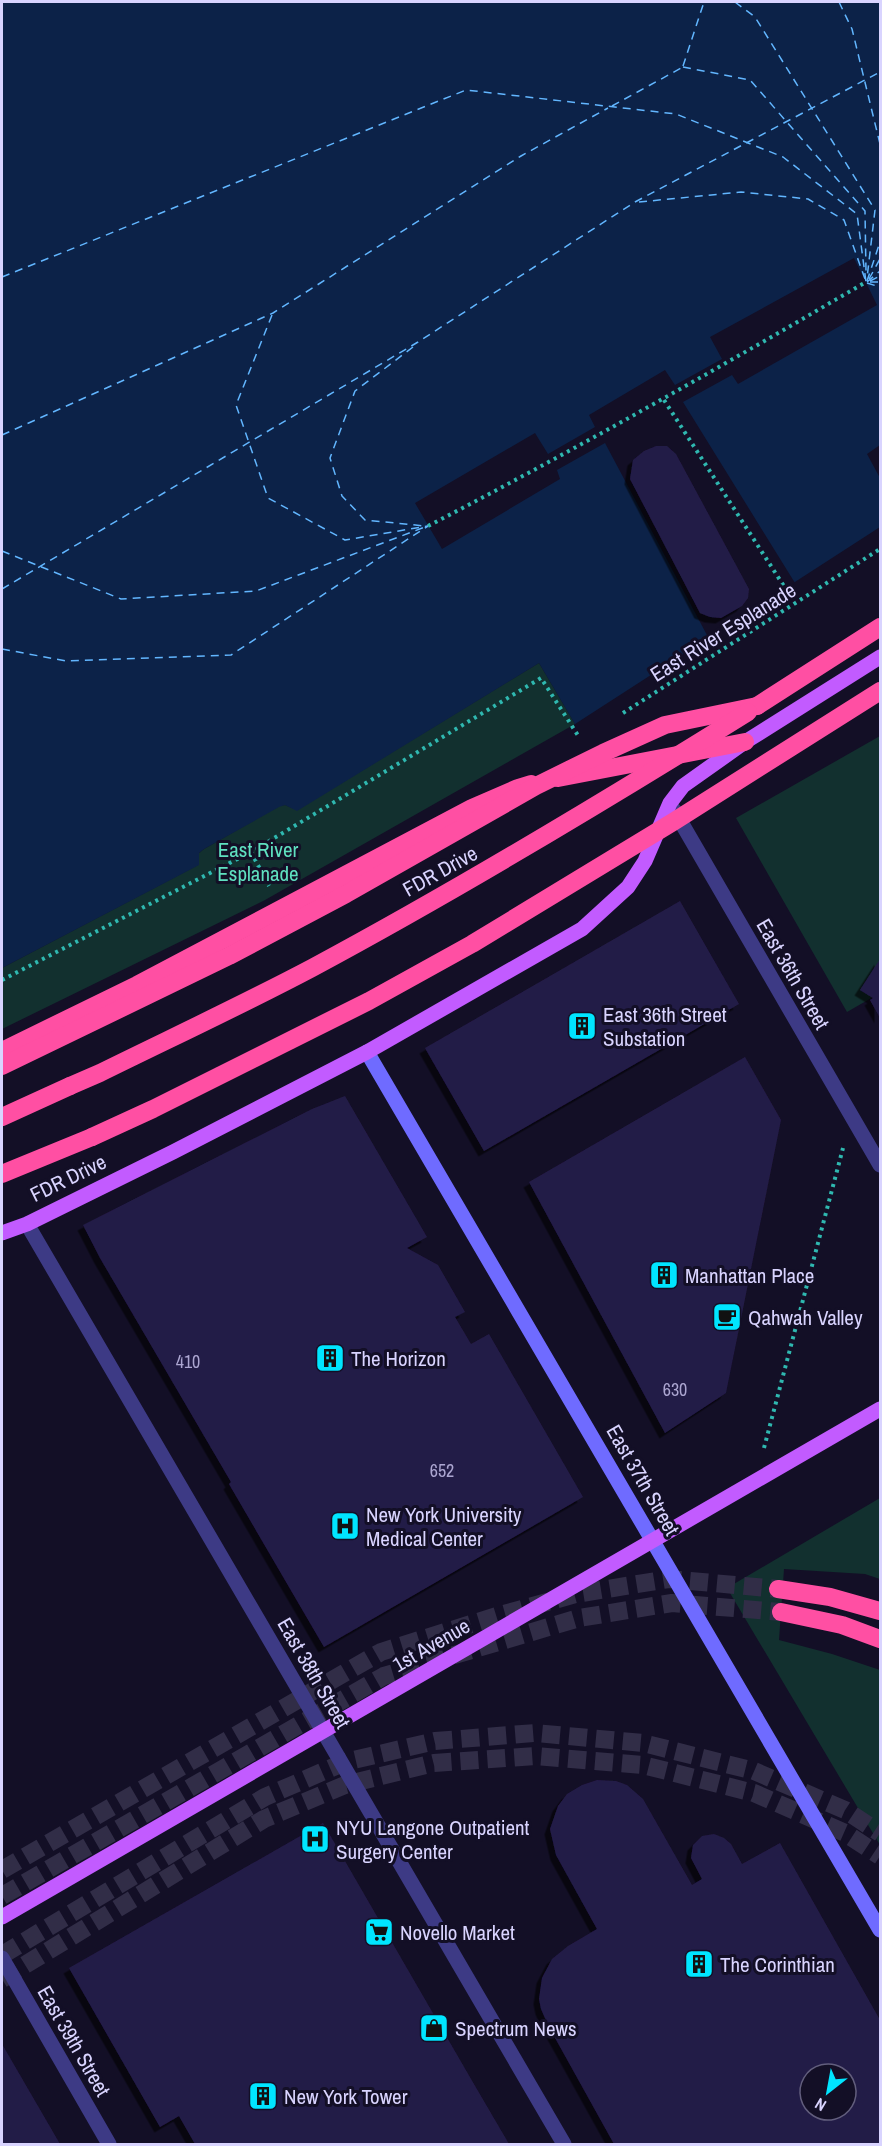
<svg xmlns="http://www.w3.org/2000/svg" width="882" height="2146" font-family="'Archivo Narrow',sans-serif">
	<style>
		.green { fill: #12302f }
		.water { fill: #0c2248 }
		.pier { fill: #130f26 }
		.lines { fill: none; stroke-linecap: round; stroke-linejoin: round }
		.ferry { stroke: #62b6ff; stroke-width: 1.5; stroke-dasharray: 8 6; stroke-linecap: butt }
		.building { fill: #241b47; fill-rule: evenodd; filter: url(#shadow) }
		.motorway-tunnel { stroke: #312d47; stroke-width: 18; stroke-dasharray: 18 9; stroke-linecap: butt }
		.path { stroke: #2fb8b0; stroke-width: 4; stroke-dasharray: 3 4.5; stroke-linecap: butt }
		.minor { stroke: #3d3a85; stroke-width: 15 }
		.secondary { stroke: #6f6bff; stroke-width: 15 }
		.primary { stroke: #c25bff; stroke-width: 15 }
		.motorway { stroke: #ff4fa3; stroke-width: 18 }
		.motorway-bridge { stroke: #ff4fa3; stroke-width: 18 }
		.labels { text-anchor: middle; dominant-baseline: central; stroke-width: 6; stroke-linejoin: round; paint-order: stroke }
		.number-label { font-size: 18px; fill: #aca6d1 }
		.street-label { font-size: 21px; fill: #d9d4ff; stroke: #130f26 }
		.park-label { font-size: 21px; fill: #5fe0c0; stroke: #130f26 }
		.poi-label { font-size: 21px; fill: #d9d4ff; stroke: #130f26; text-anchor: start }
	</style>
	<defs>
		<filter id="shadow"><feDropShadow dx="-5.5" dy="5.5" stdDeviation="0" flood-color="#0009"/></filter>
	</defs>
	<rect width="100%" height="100%" fill="#130f26"/>
	<g class="green">
		<polygon points="539,663 575,724 265,900 2,1029 2,968 198,865 199,853 204,849 279,806 285,805 297,810"/>
		<polygon points="880,736 880,993 847,1012 736,818"/>
		<polygon points="880,1498 880,1579 865,1574 784,1569 779,1640 832,1654 880,1670 880,1845 727,1588"/>
	</g>
	<polygon class="water" points="2,2 880,2 880,445 867,454 880,478 880,527 575,724 539,663 297,811 285,805 279,807 204,849 199,853 199,865 2,968"/>
	<polygon class="pier" points="854,258 877,305 738,384 732,375 683,402 795,583 708,637 605,443 557,470 560,479 442,549 415,503 535,433 548,454 595,427 589,415 665,370 675,385 722,359 710,337"/>
	<g class="lines">
		<g class="ferry">
			<polyline points="735,2 755,17 875,210 867,278"/>
			<polyline points="839,2 852,29 880,144"/>
			<polyline points="683,66 704,2"/>
			<polyline points="683,67 750,80 865,211 866,272"/>
			<polyline points="612,106 683,67"/>
			<polyline points="639,202 741,192 808,199 844,220 865,279"/>
			<polyline points="2,277 466,90 676,114 783,157 857,214 866,282"/>
			<polyline points="869,279 880,259"/>
			<polyline points="867,281 880,242"/>
			<polyline points="870,281 880,276"/>
			<polyline points="867,282 880,271"/>
			<polyline points="870,282 880,282"/>
			<polyline points="867,283 880,287"/>
			<polyline points="272,315 236,405 268,498 345,540 428,526"/>
			<polyline points="413,347 355,391 330,458 342,496 365,520 425,526"/>
			<polyline points="2,435 273,313 521,156 608,108"/>
			<polyline points="2,551 121,599 256,591 425,527"/>
			<polyline points="2,589 418,342 635,202 880,72"/>
			<polyline points="2,649 66,661 231,655 428,526"/>
		</g>
	</g>
	<g class="building">
		<polygon points="656,446 667,446 676,454 749,589 748,598 742,606 721,618 710,617 700,613 630,479 633,460 644,451"/>
		<polygon points="680,901 739,1004 484,1151 425,1048"/>
		<polygon points="880,959 880,1018 870,1000 873,998 860,990"/>
		<polygon points="745,1057 781,1120 726,1393 665,1433 529,1182"/>
		<polygon points="345,1096 427,1237 407,1248 438,1265 465,1312 455,1317 471,1344 489,1334 583,1497 324,1647 229,1484 231,1482 100,1258 83,1225 312,1109"/>
		<path d="M597 1780 616 1781 627 1785 643 1799 692 1885 702 1879 691 1858 693 1845 702 1836 714 1834 724 1838 731 1844 742 1864 780 1843 880 2020V2144H614L549 2027 541 2009 539 1999 542 1978 552 1959 568 1946 597 1929 556 1855 550 1829 558 1806 567 1794 582 1785ZM810 2074H846V2110H810Z"/>
		<polygon points="323,1823 471,2079 509,2144 195,2144 179,2116 160,2127 69,1968"/>
		<polygon points="2,2044 60,2144 2,2144"/>
	</g>
	<g class="lines">
		<g class="motorway-tunnel">
			<polyline points="2,1870 381,1652 497,1616 576,1594 669,1579 778,1589"/>
			<polyline points="2,1896 384,1676 579,1618 672,1603 781,1612"/>
			<polyline points="2,1955 265,1797 345,1762 435,1741 535,1733 643,1743 754,1771 845,1810 880,1833"/>
			<polyline points="2,1979 264,1819 345,1785 434,1763 535,1756 643,1765 754,1793 845,1833 880,1856"/>
		</g>
		<g class="path">
			<polyline points="664,400 789,594"/>
			<path d="M428 526C577 449 722 366 866 282"/>
			<polyline points="623,713 880,549"/>
			<polyline points="251,852 269,886"/>
			<polyline points="2,980 251,852 541,678 579,737"/>
			<polyline points="764,1448 843,1148"/>
		</g>
		<g class="minor">
			<polyline points="674,810 880,1165"/>
			<polyline points="27,1224 564,2144"/>
			<polyline points="2,1958 109,2144"/>
		</g>
		<polyline class="secondary" points="367,1052 880,1930"/>
		<g class="primary">
			<polyline points="2,1233 27,1224 173,1152 367,1052 582,929 628,887 645,861 670,803 683,786 745,742 880,657"/>
			<polyline points="2,1917 880,1409"/>
		</g>
		<g class="motorway">
			<polyline points="757,706 880,627"/>
			<polyline points="558,778 745,742"/>
			<polyline points="2,1051 137,985 472,808 518,788 531,784"/>
			<polyline points="2,1117 70,1086"/>
			<polyline points="2,1174 92,1137"/>
			<polyline points="778,1589 830,1597 880,1611"/>
			<polyline points="781,1612 842,1625 880,1639"/>
		</g>
		<g class="motorway-bridge">
			<polyline points="2,1066 229,956 346,894 536,786 603,753 665,725 757,706"/>
			<path d="M70 1086 100 1073C171 1038 242 1005 312 968 461 888 605 801 748 712"/>
			<polyline points="92,1137 153,1109 369,1001 472,944 673,822 880,691"/>
		</g>
	</g>
	<defs>
		<g id="building-square" transform="scale(1.5)"><rect x="-9" y="-9" width="18" height="18" rx="4" fill="#00e5ff" stroke="#130f26"/><path d="M-4-6H4V6H1V3H-1V6H-4ZM-2.5-4.3h1.7v1.8h-1.7ZM.8-4.3h1.7v1.8H.8ZM-2.5-1h1.7V.8h-1.7ZM.8-1h1.7V.8H.8Z" fill="#111"/></g>
		<g id="cafe-square" transform="scale(1.5)"><rect x="-9" y="-9" width="18" height="18" rx="4" fill="#00e5ff" stroke="#130f26"/><path d="M-5.5-4.5H6V0H3Q3 3.5 0 3.5H-2.5Q-5.5 3.5-5.5 0ZM3-3.2v2h1.7v-2ZM-6 4.5H4V6H-6Z" fill="#111"/></g>
		<g id="hospital-square" transform="scale(1.5)"><rect x="-9" y="-9" width="18" height="18" rx="4" fill="#00e5ff" stroke="#130f26"/><path d="M-5-5h3v3.5h4V-5h3V5h-3V1.5h-4V5h-3Z" fill="#111"/></g>
		<g id="supermarket-square" transform="scale(1.5)"><rect x="-9" y="-9" width="18" height="18" rx="4" fill="#00e5ff" stroke="#130f26"/><path d="M-6-5.5h2.5l.6 2H6L4.5 2H-2.5L-4.4-4H-6ZM-1.5 3.2a1.3 1.3 0 1 0 .1 0ZM3 3.2a1.3 1.3 0 1 0 .1 0Z" fill="#111"/></g>
		<g id="shop-square" transform="scale(1.5)"><rect x="-9" y="-9" width="18" height="18" rx="4" fill="#00e5ff" stroke="#130f26"/><path d="M-5-2.5h2.3a2.7 3.5 0 0 1 5.4 0H5L5.5 6h-11ZM-1.5-2.5h3a1.5 2.3 0 0 0-3 0Z" fill="#111"/></g>
	</defs>
	<g fill-rule="evenodd">
		<use href="#building-square" x="582" y="1026"/>
		<use href="#building-square" x="664" y="1275"/>
		<use href="#cafe-square" x="727" y="1317"/>
		<use href="#building-square" x="330" y="1358"/>
		<use href="#hospital-square" x="345" y="1526"/>
		<use href="#hospital-square" x="315" y="1839"/>
		<use href="#supermarket-square" x="379" y="1932"/>
		<use href="#building-square" x="699" y="1964"/>
		<use href="#shop-square" x="434" y="2028"/>
		<use href="#building-square" x="263" y="2096"/>
	</g>
	<g class="labels">
		<g class="number-label">
			<text x="188" y="1361">410</text>
			<text x="675" y="1389">630</text>
			<text x="442" y="1470">652</text>
		</g>
		<g class="street-label">
			<text transform="translate(723 632) rotate(-32)">East River Esplanade</text>
			<text transform="translate(440 871) rotate(-29)">FDR Drive</text>
			<text transform="translate(793 974) rotate(60)">East 36th Street</text>
			<text transform="translate(68 1178) rotate(-26)">FDR Drive</text>
			<text transform="translate(643 1480) rotate(60)">East 37th Street</text>
			<text transform="translate(431 1645) rotate(-30)">1st Avenue</text>
			<text transform="translate(314 1673) rotate(60)">East 38th Street</text>
			<text transform="translate(74 2041) rotate(60)">East 39th Street</text>
		</g>
		<g class="park-label">
			<text x="258" y="849">East River<tspan x="258" dy="24">Esplanade</tspan></text>
		</g>
		<g class="poi-label">
			<text x="603" y="1014">East 36th Street<tspan x="603" dy="24">Substation</tspan></text>
			<text x="685" y="1275">Manhattan Place</text>
			<text x="748" y="1317">Qahwah Valley</text>
			<text x="351" y="1358">The Horizon</text>
			<text x="366" y="1514">New York University<tspan x="366" dy="24">Medical Center</tspan></text>
			<text x="336" y="1827">NYU Langone Outpatient<tspan x="336" dy="24">Surgery Center</tspan></text>
			<text x="400" y="1932">Novello Market</text>
			<text x="720" y="1964">The Corinthian</text>
			<text x="455" y="2028">Spectrum News</text>
			<text x="284" y="2096">New York Tower</text>
		</g>
	</g>
	<rect width="882" height="2146" fill="none" stroke="#d9d4ff" stroke-width="6"/>
	<g transform="translate(828 2092) rotate(211)"><circle r="28" fill="#130f26" stroke="#625e7d" stroke-width="1.5"/>
	<path d="M0-4.5L10 22L0 15L-10 22Z" fill="#00e5ff"/>
	<text y="-9" font-size="16" font-weight="bold" text-anchor="middle" fill="#d9d4ff">N</text>
	</g>
</svg>
